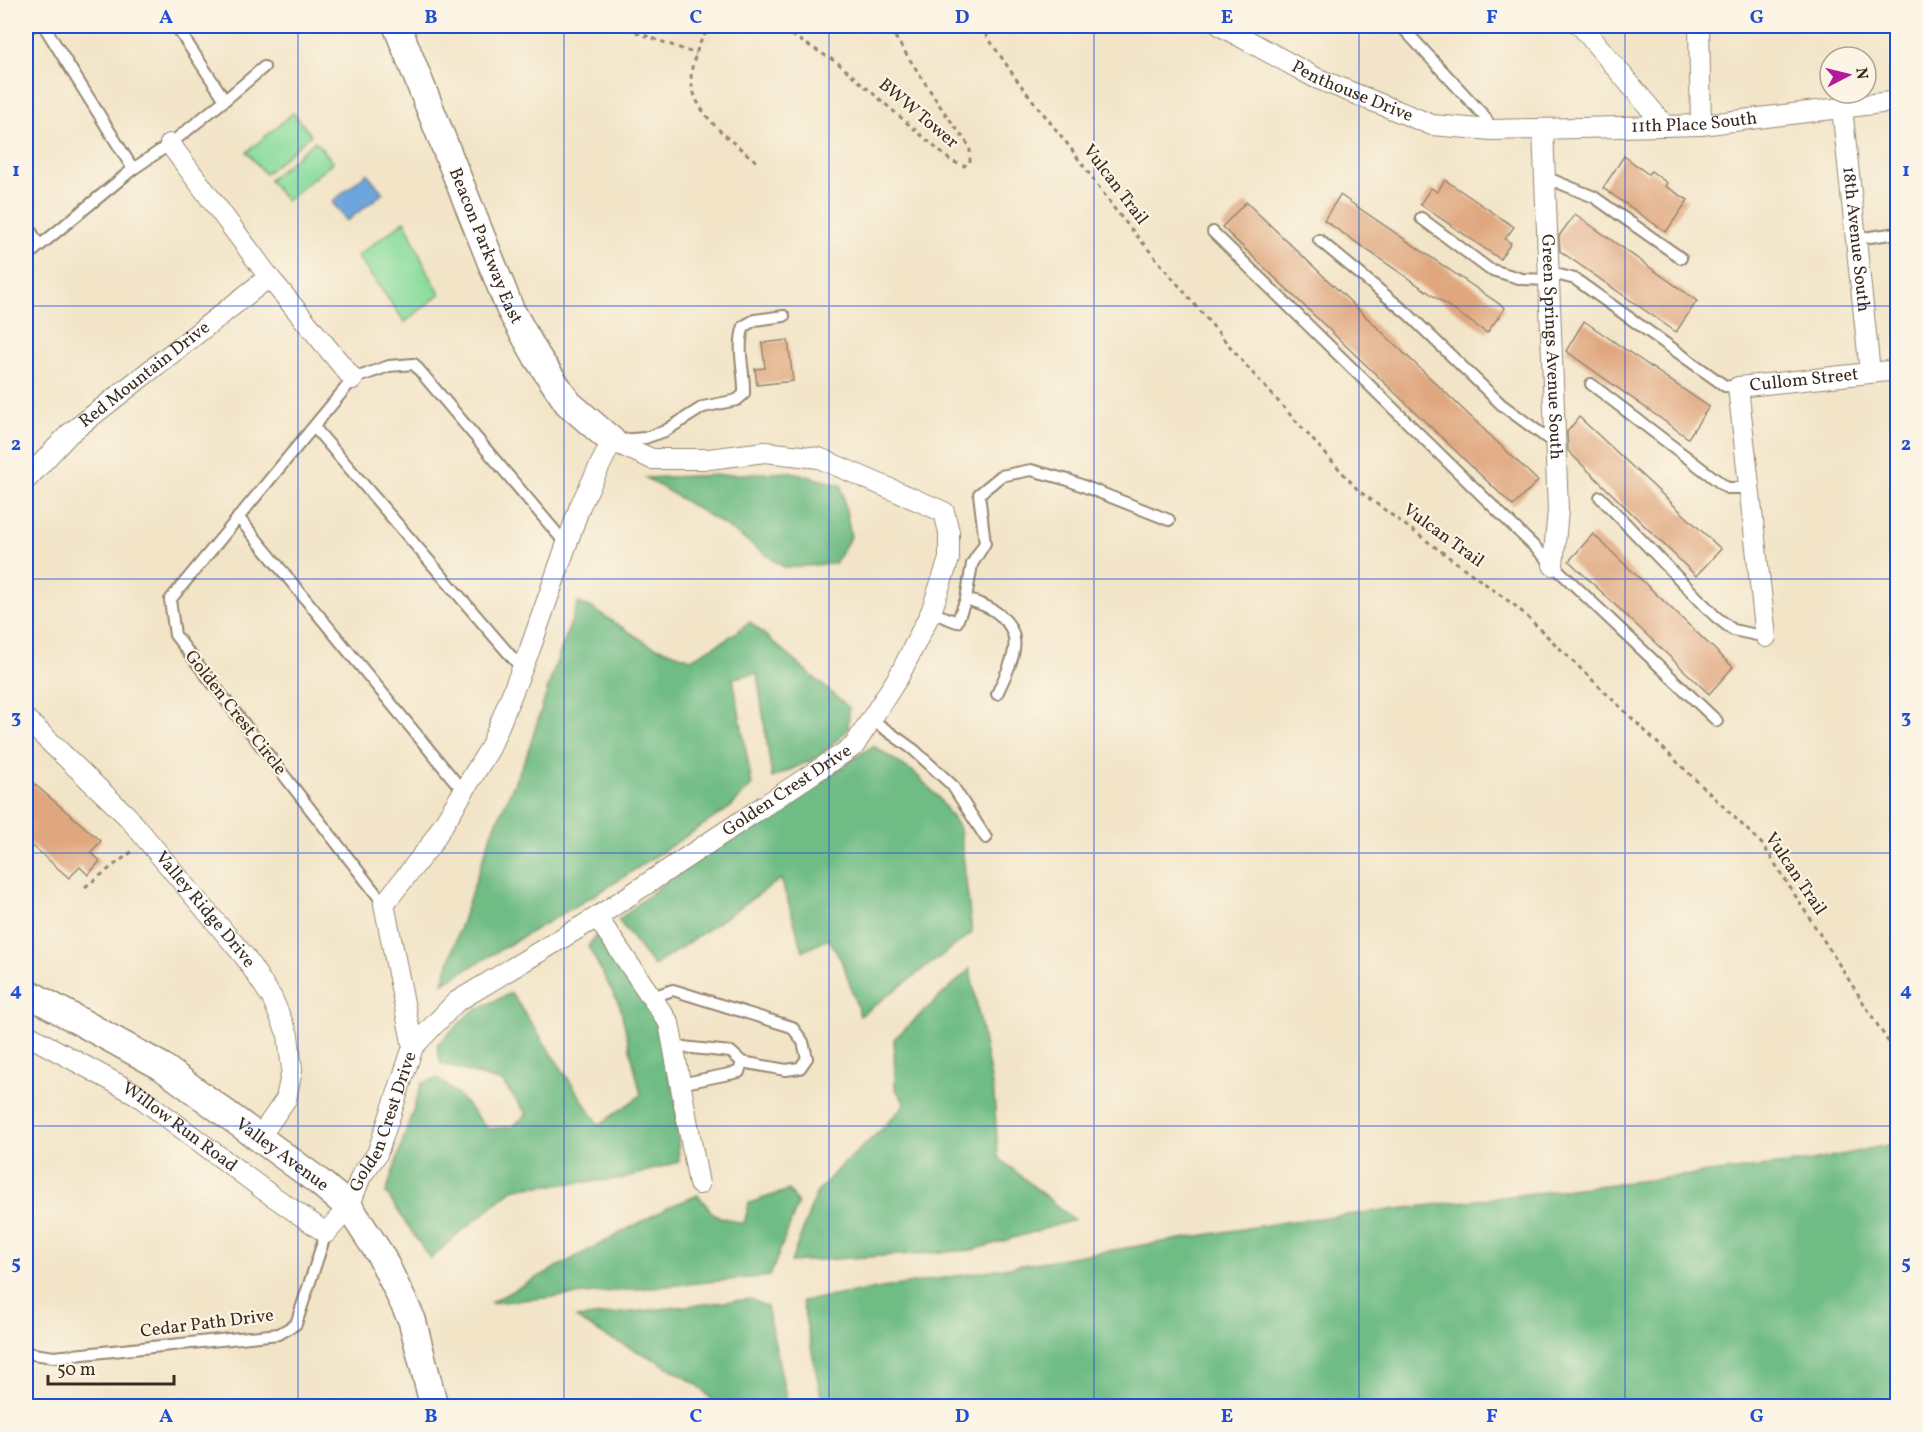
<svg xmlns="http://www.w3.org/2000/svg" width="1923" height="1432" font-family="Vollkorn,serif">
	<style>
		.green { fill: #8bdd9e; stroke: #63845e; stroke-width: 1.5 }
		.forest { fill: #70bc85; stroke: #567352; stroke-width: 1.5 }
		.water { fill: #6da6dc; stroke: #54687d; stroke-width: 1.5 }
		.building { fill: #e0a77f }
		.lines { fill: none; stroke-linecap: round; stroke-linejoin: round }
		.lane-casing { stroke: #968772; stroke-width: 14 }
		.street-casing { stroke: #968772; stroke-width: 22 }
		.secondary-casing { stroke: #968772; stroke-width: 30 }
		.path { stroke: #968772; stroke-width: 3; stroke-dasharray: 4.5 4.5; stroke-linecap: butt }
		.lane { stroke: #fff; stroke-width: 10 }
		.street { stroke: #fff; stroke-width: 20 }
		.secondary { stroke: #fff; stroke-width: 27 }
		.grid { fill: none; stroke: #1d4ed8; stroke-width: 1.5; stroke-opacity: 0.55 }
		.labels { text-anchor: middle; dominant-baseline: central; stroke-width: 4.5; stroke-linejoin: round; paint-order: stroke }
		.street-label { font-size: 18px; fill: #3b2a1e; stroke: #fcf5e5 }
		.neatline { fill: none; stroke: #1d4ed8; stroke-width: 2 }
		.grid-label { font-size: 20px; text-anchor: middle; font-weight: bold; fill: #1d4ed8 }
	</style>
	<rect width="100%" height="100%" fill="#fcf5e5"/>
	<filter id="ink" filterUnits="userSpaceOnUse"><feTurbulence type="fractalNoise" baseFrequency=".0167" numOctaves="2"/><feDisplacementMap in="SourceGraphic" scale="12" xChannelSelector="R" yChannelSelector="G"/><feConvolveMatrix kernelMatrix="1 2 1 2 8 2 1 2 1" color-interpolation-filters="sRGB"/></filter>
	<filter id="wash" filterUnits="userSpaceOnUse"><feTurbulence type="fractalNoise" baseFrequency=".008" numOctaves="4" result="noise"/><feDisplacementMap in="SourceGraphic" scale="24" xChannelSelector="R" yChannelSelector="G"/><feGaussianBlur stdDeviation="1.35" result="paint"/><feColorMatrix in="noise" values="0 0 0 0 0 0 0 0 0 0 0 0 0 0 0 0 0 1.4 0 .05"/><feComposite in="paint" operator="in"/></filter>
	<g filter="url(#wash)">
		<rect width="100%" height="100%" fill="#f2e4c7"/>
		<g class="green">
			<polygon points="293,113 311,135 265,174 247,152"/>
			<polygon points="315,141 333,162 286,201 269,180"/>
			<polygon points="405,221 425,267 440,294 405,322 357,256"/>
		</g>
		<g class="forest">
			<polygon points="792,472 841,485 851,536 835,563 785,568 718,521 646,478"/>
			<polygon points="578,603 590,607 648,644 691,659 724,641 750,622 849,708 848,730 818,757 772,778 757,673 733,678 752,785 731,807 608,887 443,983 458,933 491,835 528,752 553,672"/>
			<polygon points="873,746 915,773 938,797 960,829 972,933 860,1016 844,966 829,939 803,951 781,879 654,966 618,920 670,878 778,811"/>
			<polygon points="598,933 655,1019 676,1100 679,1162 620,1179 515,1188 451,1240 430,1259 386,1193 422,1083 438,1078 460,1097 488,1129 512,1127 527,1114 502,1082 441,1064 437,1045 471,1012 511,993 599,1125 641,1095 620,1006 588,946"/>
			<polygon points="970,969 994,1095 998,1157 1074,1220 973,1250 791,1262 816,1194 838,1169 882,1129 905,1104 895,1087 894,1039"/>
			<polygon points="1897,1143 1897,1406 823,1406 802,1301 1285,1222 1812,1161"/>
			<polygon points="789,1190 798,1204 770,1276 490,1303 669,1207 698,1195 714,1215 744,1224 749,1203"/>
			<polygon points="751,1299 767,1307 788,1406 718,1406 698,1385 656,1360 607,1337 576,1318"/>
		</g>
		<polygon class="water" points="367,173 383,193 347,221 332,202"/>
		<g id="blocks">
			<g class="building">
				<polygon points="1624,156 1648,174 1651,171 1667,183 1665,186 1688,200 1666,232 1603,188"/>
				<polygon points="1445,180 1514,227 1505,239 1511,243 1500,259 1420,204 1431,188 1437,192"/>
				<polygon points="1340,195 1505,308 1487,333 1324,220"/>
				<polygon points="1246,202 1538,481 1513,506 1222,227"/>
				<polygon points="1575,214 1697,301 1676,332 1560,251 1559,236"/>
				<polygon points="1584,321 1709,407 1688,438 1566,351"/>
				<polygon points="788,340 793,381 757,385 755,369 765,368 762,343"/>
				<polygon points="1579,417 1721,549 1696,576 1568,451 1567,432"/>
				<polygon points="1593,534 1733,667 1709,694 1569,561"/>
				<polygon points="26,777 101,841 91,852 100,861 88,875 80,867 69,878 26,840"/>
			</g>
		</g>
	</g>
	<g filter="url(#ink)">
		<use href="#blocks" fill-opacity="0" stroke="#968772" stroke-width="1.5"/>
		<g class="lines">
			<g class="lane-casing">
				<g id="lane">
					<polyline points="44,26 133,169"/>
					<polyline points="1401,26 1485,117 1492,130"/>
					<polyline points="26,29 32,26"/>
					<polyline points="225,100 264,67"/>
					<polyline points="1545,177 1594,197 1681,258"/>
					<polyline points="1421,218 1489,269 1522,279 1549,280"/>
					<polyline points="26,223 39,245"/>
					<polyline points="1213,232 1553,565 1717,721"/>
					<polyline points="1856,239 1898,233"/>
					<polyline points="1319,240 1408,314 1502,405 1555,444"/>
					<polyline points="26,257 133,169 170,144 225,100 176,26"/>
					<polyline points="1548,272 1575,279 1725,386 1738,387"/>
					<polyline points="1591,384 1727,488 1750,488"/>
					<polyline points="314,427 522,669"/>
					<path d="M620 440 645 438 665 431 703 407 737 400 744 394C745 371 736 349 744 326L755 320 784 316"/>
					<polyline points="1600,497 1715,616 1733,630 1766,637"/>
					<polyline points="238,517 463,791"/>
					<path d="M966 599C975 602 985 605 993 610 1030 634 1011 662 997 694"/>
					<polyline points="931,612 957,622 966,599 972,564 985,543 979,494 1001,476 1031,470 1068,480 1169,520"/>
					<polyline points="871,719 914,750 952,785 986,838"/>
					<polyline points="384,904 175,635 170,600 353,379 389,366 414,364 566,544"/>
					<polyline points="652,997 673,990 792,1027 803,1042 807,1058 800,1068 786,1070 742,1062"/>
					<polyline points="673,1046 731,1052 742,1062 739,1072 680,1084"/>
					<polyline points="26,1353 54,1357 279,1334 296,1324 326,1233"/>
				</g>
			</g>
			<g class="street-casing">
				<g id="street">
					<path id="s1" d="M1221 26 1316 78 1432 125 1492 130 1701 125 1898 101"/>
					<polyline points="1581,26 1665,126"/>
					<polyline points="1699,26 1701,125"/>
					<path id="s2" d="M1842 108 1870 372"/>
					<path id="s3" d="M1543 129 1558 510 1553 565"/>
					<polyline points="170,144 269,277 353,379"/>
					<path id="s4" d="M26 480 69 434 269 277"/>
					<path id="s5" d="M1766 637 1738 387 1898 370"/>
					<path id="s6" d="M26 719 127 816 245 957 272 998 288 1035 292 1070 286 1099 259 1138"/>
					<polyline points="597,917 669,1023 699,1184"/>
					<path id="s7" d="M26 1034 136 1094 264 1190 326 1233 349 1207 361 1176 377 1154 413 1047 456 1002 597 917 854 746 899 676 931 612 949 559V532L944 512 819 458 765 452 709 459H652L612 441 580 506 530 649 490 748 430 846 384 904 413 1047"/>
				</g>
			</g>
			<g class="secondary-casing">
				<g id="secondary">
					<path id="s8" d="M397 26 510 309 537 357 568 403 612 441"/>
					<path id="s9" d="M26 992 161 1066 318 1181 349 1207 381 1256 412 1320 434 1406"/>
				</g>
			</g>
			<g class="path">
				<polyline points="619,26 696,54"/>
				<path d="M713 26C703 34 699 44 695 57 677 104 727 137 758 163"/>
				<polyline points="776,26 838,63 951,161 964,166 970,162 970,147 942,109 888,26"/>
				<polyline points="980,26 1019,83 1069,146 1116,211 1249,369 1359,491 1518,608 1763,845 1898,1057"/>
				<polyline points="85,887 134,850"/>
			</g>
			<use href="#lane" class="lane"/>
			<use href="#street" class="street"/>
			<use href="#secondary" class="secondary"/>
		</g>
	</g>
	<path class="grid" d="M298 26V1406M564 26V1406M829 26V1406M1094 26V1406M1359 26V1406M1625 26V1406M26 306H1898M26 579H1898M26 853H1898M26 1126H1898"/>
	<g class="labels">
		<g class="street-label">
			<text stroke="none"><textPath href="#s1" startOffset="147">Penthouse Drive</textPath></text>
			<text transform="translate(918 114) rotate(40)">BWW Tower</text>
			<text stroke="none"><textPath href="#s1" startOffset="496">11th Place South</textPath></text>
			<text transform="translate(1115 185) rotate(53)">Vulcan Trail</text>
			<text stroke="none"><textPath href="#s2" startOffset="132">18th Avenue South</textPath></text>
			<text stroke="none"><textPath href="#s8" startOffset="237">Beacon Parkway East</textPath></text>
			<text stroke="none"><textPath href="#s3" startOffset="218">Green Springs Avenue South</textPath></text>
			<text stroke="none"><textPath href="#s4" startOffset="159">Red Mountain Drive</textPath></text>
			<text stroke="none"><textPath href="#s5" startOffset="318">Cullom Street</textPath></text>
			<text transform="translate(1443 536) rotate(36)">Vulcan Trail</text>
			<text transform="translate(235 713) rotate(52)">Golden Crest Circle</text>
			<text stroke="none"><textPath href="#s7" startOffset="1024">Golden Crest Drive</textPath></text>
			<text transform="translate(1795 874) rotate(56)">Vulcan Trail</text>
			<text stroke="none"><textPath href="#s6" startOffset="262">Valley Ridge Drive</textPath></text>
			<text stroke="none"><textPath href="#s7" startOffset="488">Golden Crest Drive</textPath></text>
			<text stroke="none"><textPath href="#s7" startOffset="180">Willow Run Road</textPath></text>
			<text stroke="none"><textPath href="#s9" startOffset="304">Valley Avenue</textPath></text>
			<text transform="translate(207 1324) rotate(-7)">Cedar Path Drive</text>
		</g>
	</g>
	<rect width="1923" height="1432" fill="none" stroke="#fcf5e5" stroke-width="66"/>
	<g transform="translate(1848 75) rotate(83)"><circle r="28" fill="#fcf5e5" stroke="#afa495" stroke-width="1.5"/>
	<path d="M0-4.5L10 22L0 15L-10 22Z" fill="#b5179e"/>
	<text y="-9" font-size="16" font-weight="bold" text-anchor="middle" fill="#3b2a1e">N</text>
	</g>
	<path d="M48 1375v9h126v-9" fill="none" stroke="#3b2a1e" stroke-width="3"/>
	<text x="57" y="1375" font-size="18" fill="#3b2a1e" stroke="#fcf5e5" stroke-width="4.5" paint-order="stroke">50 m</text>
	<rect x="33" y="33" width="1857" height="1366" class="neatline"/>
	<g class="grid-label">
		<text x="166" y="23">A</text>
		<text x="431" y="23">B</text>
		<text x="696" y="23">C</text>
		<text x="962" y="23">D</text>
		<text x="1227" y="23">E</text>
		<text x="1492" y="23">F</text>
		<text x="1757" y="23">G</text>
		<text x="16" y="176">1</text>
		<text x="1906" y="176">1</text>
		<text x="16" y="450">2</text>
		<text x="1906" y="450">2</text>
		<text x="16" y="723">3</text>
		<text x="1906" y="723">3</text>
		<text x="16" y="996">4</text>
		<text x="1906" y="996">4</text>
		<text x="16" y="1269">5</text>
		<text x="1906" y="1269">5</text>
		<text x="166" y="1422">A</text>
		<text x="431" y="1422">B</text>
		<text x="696" y="1422">C</text>
		<text x="962" y="1422">D</text>
		<text x="1227" y="1422">E</text>
		<text x="1492" y="1422">F</text>
		<text x="1757" y="1422">G</text>
	</g>
</svg>
